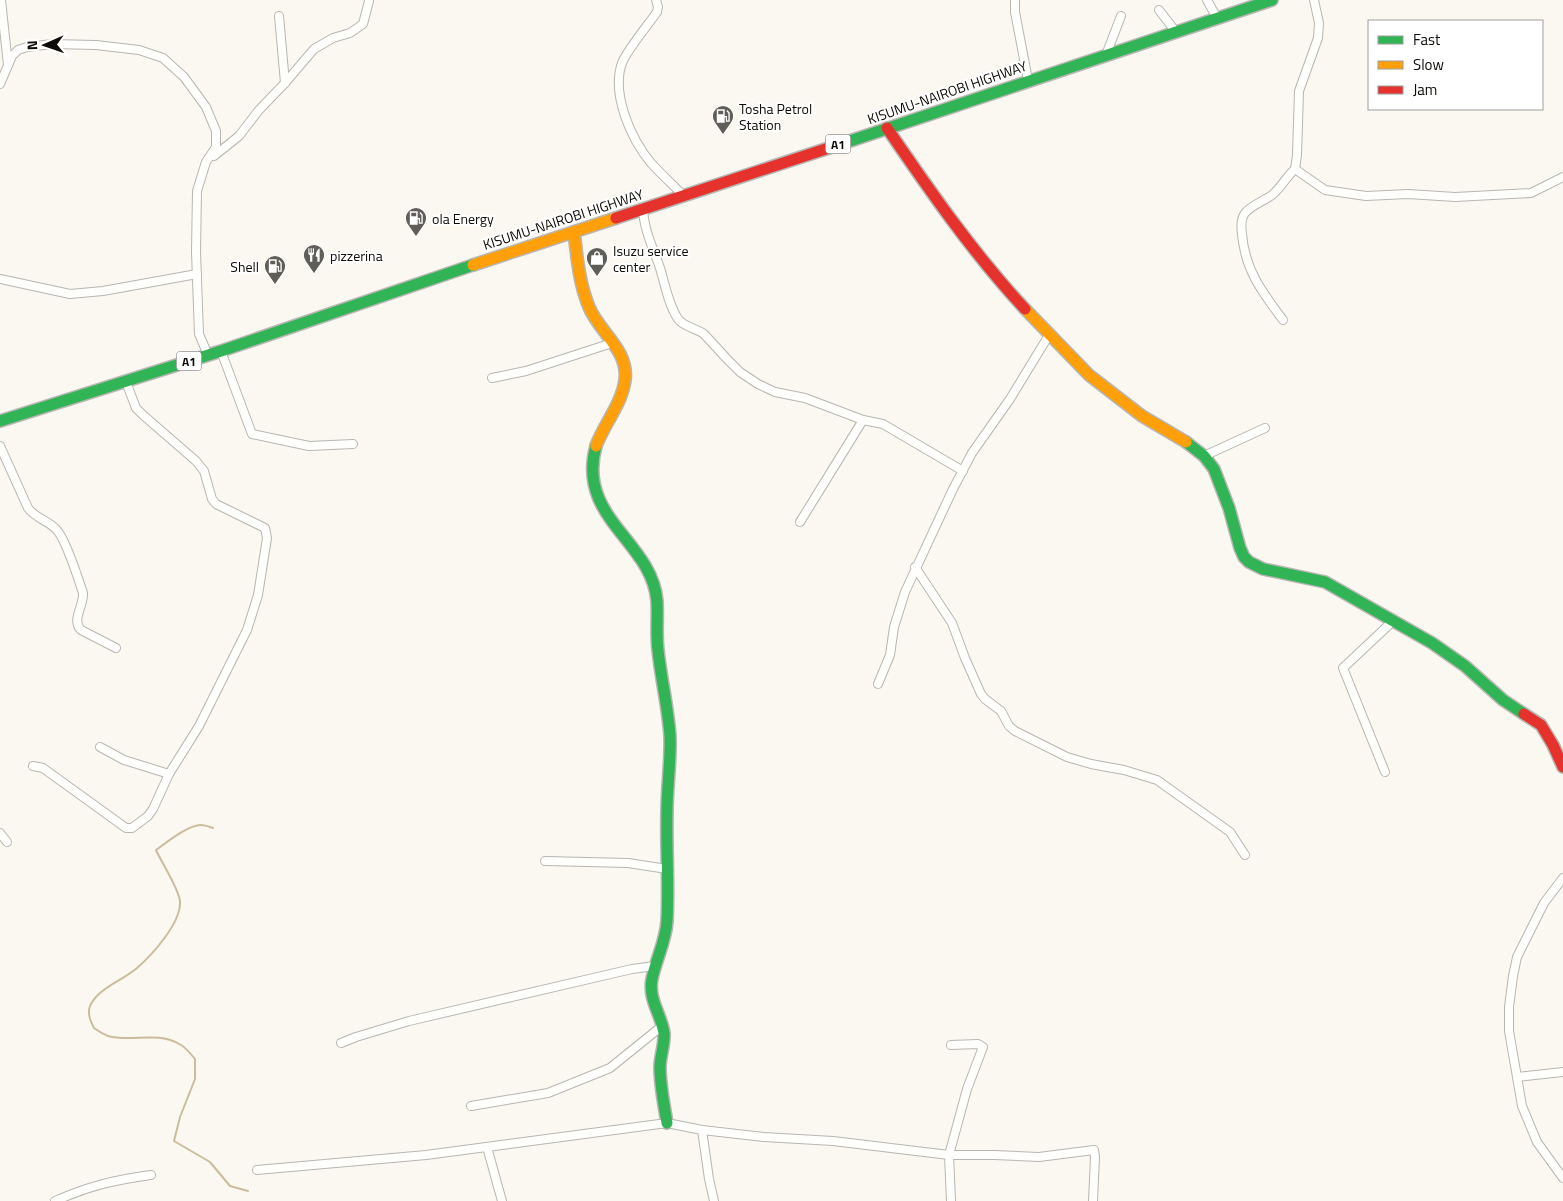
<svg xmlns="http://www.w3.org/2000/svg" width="1563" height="1201" font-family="'Titillium Web',sans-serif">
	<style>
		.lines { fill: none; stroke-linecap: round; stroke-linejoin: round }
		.stream { stroke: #cbbc9b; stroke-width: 2 }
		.street-casing { stroke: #b8b6b1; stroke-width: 10 }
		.fast-casing { stroke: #b8b6b1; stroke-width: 14 }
		.slow-casing { stroke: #b8b6b1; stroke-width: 14 }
		.jam-casing { stroke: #b8b6b1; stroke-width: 14 }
		.street { stroke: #fefefd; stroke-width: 8 }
		.fast { stroke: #30b455; stroke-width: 11 }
		.slow { stroke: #ff9f0a; stroke-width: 11 }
		.jam { stroke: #e5322d; stroke-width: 11 }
		.labels { text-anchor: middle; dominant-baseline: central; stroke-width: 4; stroke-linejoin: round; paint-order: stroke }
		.shield { fill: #fff; stroke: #565451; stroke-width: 1 }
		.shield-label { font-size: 12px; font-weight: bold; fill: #0d0b07 }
		.street-label { font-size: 14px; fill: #0d0b07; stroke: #fff }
		.poi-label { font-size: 14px; fill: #0d0b07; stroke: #fff; text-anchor: start }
	</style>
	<rect width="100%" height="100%" fill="#fbf8f2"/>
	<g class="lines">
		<path class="stream" d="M213 828C210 827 205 825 201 825 188 825 167 842 156 850 161 862 180 890 180 902 181 923 152 955 137 968 122 981 98 988 90 1006 87 1014 91 1022 94 1028 98 1031 103 1034 108 1036 132 1043 157 1030 181 1045 186 1048 191 1054 195 1059V1079L180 1117 174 1141 210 1162 230 1186 248 1191"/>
		<g class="street-casing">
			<g id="street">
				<polyline points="1,0 8,65"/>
				<path d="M656 0 658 7 657 12C648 25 627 50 622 63 611 94 631 139 651 163 661 174 673 185 684 196"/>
				<polyline points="1015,0 1015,12 1028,80"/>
				<polyline points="1207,0 1217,18"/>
				<polyline points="1159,10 1176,32"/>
				<polyline points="279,16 285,83"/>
				<polyline points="1106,55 1121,16"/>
				<polyline points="0,84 12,56 18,50 27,47 52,44 96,45 139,50 163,58 184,77 206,107 216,131 216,147 206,162 197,191 196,252 199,334 208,355"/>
				<polyline points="214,156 239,136 259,110 285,83 314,49 333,38 350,33 363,24 369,1"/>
				<polyline points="1295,169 1325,190 1366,196 1408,194 1455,197 1531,193 1563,177"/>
				<path d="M643 209C644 230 653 248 660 268 665 284 668 304 678 319 684 327 696 328 704 334L727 359 740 372 758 384 775 392 805 398 863 420 883 424 963 471"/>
				<polyline points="0,279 70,294 103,291 197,274"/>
				<path d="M1283 320C1262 292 1245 270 1242 234 1241 227 1241 217 1246 212 1252 205 1264 201 1272 195 1281 188 1286 177 1295 169L1297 155 1299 91 1318 38 1319 23 1314 0"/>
				<polyline points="221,351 252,434 309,446 353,444"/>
				<polyline points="492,378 526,371 612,343"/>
				<path d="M0 446 28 508C35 518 47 520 56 529 66 539 78 578 83 593 84 606 71 620 81 630L116 648"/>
				<polyline points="1204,456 1265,428"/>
				<polyline points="800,522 863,420"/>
				<polyline points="915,567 952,623 965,658 981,694 985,699 1001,711 1009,726 1015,731 1067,757 1091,764 1124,770 1157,780 1230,832 1245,855"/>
				<polyline points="878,684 890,655 894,627 905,592 953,489 972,453 1010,399 1049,335"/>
				<polyline points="100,747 124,760 169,774"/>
				<polyline points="33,766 43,768 126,828 132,828 148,816 153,809 169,774 199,726 247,630 258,595 267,538 265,528 216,504 212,499 204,471 196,461 143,415 136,408 126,382"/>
				<polyline points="1385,772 1343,668 1393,621"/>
				<polyline points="0,833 7,842"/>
				<polyline points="545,861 628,863 667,869"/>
				<polyline points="1563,878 1544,903 1517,957 1513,976 1509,1007 1509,1031 1522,1106 1537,1142 1563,1178"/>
				<polyline points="341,1043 356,1037 409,1021 632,969 655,966"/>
				<polyline points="1517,1077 1563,1072"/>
				<polyline points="471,1106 548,1093 610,1068 662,1026"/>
				<polyline points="702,1130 709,1179 714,1201"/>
				<polyline points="487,1147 502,1201"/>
				<polyline points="257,1170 426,1155 667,1123 702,1130 764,1137 833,1141 949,1155 994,1155 1039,1157 1094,1150 1095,1157 1093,1201"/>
				<path d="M55 1201C89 1186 114 1180 151 1175"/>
				<polyline points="951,1201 949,1155 967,1089 983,1047 978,1044 951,1045"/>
			</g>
		</g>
		<g class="fast-casing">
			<g id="fast">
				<polyline points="841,144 1272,0"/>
				<polyline points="0,421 221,351 473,265"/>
				<polyline points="1186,442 1204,456 1214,469 1229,508 1240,548 1244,557 1249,562 1263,569 1325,582 1432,643 1465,666 1503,700 1524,714"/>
				<path d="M596 446C576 518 652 541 657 601 658 617 656 634 658 650 661 679 668 707 670 736 671 761 667 786 667 811 666 848 669 884 667 921 666 941 656 959 652 979 648 999 661 1014 664 1033 665 1044 660 1056 660 1067 660 1086 664 1104 667 1123"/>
			</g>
		</g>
		<g class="slow-casing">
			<g id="slow">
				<path d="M574 232C577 257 579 283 589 307 599 332 629 350 625 380 622 404 604 424 596 446"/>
				<polyline points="473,265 616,218"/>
				<polyline points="1025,309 1089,375 1142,416 1186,442"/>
			</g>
		</g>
		<g class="jam-casing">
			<g id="jam">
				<path d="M887 128C930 191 973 253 1025 309"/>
				<polyline points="616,218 841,144"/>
				<polyline points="1524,714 1541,725 1553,745 1563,767"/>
			</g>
		</g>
		<use href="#street" class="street"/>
		<use href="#fast" class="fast"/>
		<use href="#slow" class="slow"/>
		<use href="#jam" class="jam"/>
	</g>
	<defs>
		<g id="fuel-pin" transform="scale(1.125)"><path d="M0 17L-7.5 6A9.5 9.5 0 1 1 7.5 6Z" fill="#605e59" stroke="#fff"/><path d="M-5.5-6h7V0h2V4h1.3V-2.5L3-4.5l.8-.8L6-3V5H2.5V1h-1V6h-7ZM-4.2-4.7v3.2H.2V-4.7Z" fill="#fff"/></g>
		<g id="restaurant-pin" transform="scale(1.125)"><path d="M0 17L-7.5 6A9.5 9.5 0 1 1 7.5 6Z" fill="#605e59" stroke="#fff"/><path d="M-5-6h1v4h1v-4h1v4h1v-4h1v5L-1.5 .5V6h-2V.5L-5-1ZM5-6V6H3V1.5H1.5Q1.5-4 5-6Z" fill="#fff"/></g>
		<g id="shop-pin" transform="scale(1.125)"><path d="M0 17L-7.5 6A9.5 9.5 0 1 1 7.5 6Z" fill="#605e59" stroke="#fff"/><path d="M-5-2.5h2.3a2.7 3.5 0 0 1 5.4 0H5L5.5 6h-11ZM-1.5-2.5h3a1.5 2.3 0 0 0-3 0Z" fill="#fff"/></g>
	</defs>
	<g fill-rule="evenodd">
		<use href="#fuel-pin" x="723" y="116"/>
		<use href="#fuel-pin" x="416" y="218"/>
		<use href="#restaurant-pin" x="314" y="255"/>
		<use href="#shop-pin" x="597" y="258"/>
		<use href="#fuel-pin" x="275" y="266"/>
	</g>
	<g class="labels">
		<g class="shield">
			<rect x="825.5" y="134.5" width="25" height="19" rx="4"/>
			<rect x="176.5" y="351.5" width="25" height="19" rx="4"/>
		</g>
		<g class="shield-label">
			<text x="838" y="144">A1</text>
			<text x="189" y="361">A1</text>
		</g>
		<g class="street-label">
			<text transform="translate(947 92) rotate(-19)">KISUMU-NAIROBI HIGHWAY</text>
			<text transform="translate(563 219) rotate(-18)">KISUMU-NAIROBI HIGHWAY</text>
		</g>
		<g class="poi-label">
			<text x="739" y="108">Tosha Petrol<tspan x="739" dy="16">Station</tspan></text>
			<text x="432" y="218">ola Energy</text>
			<text x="613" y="250">Isuzu service<tspan x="613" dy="16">center</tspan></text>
			<text x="330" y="255">pizzerina</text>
			<text x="259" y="266" text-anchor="end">Shell</text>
		</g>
	</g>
	<rect x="1368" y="20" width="175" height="90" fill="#ffffff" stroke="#9e9d9c"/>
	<rect x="1378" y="36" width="25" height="8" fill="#30b455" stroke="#9e9d9c"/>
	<text x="1413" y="45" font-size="15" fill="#0d0b07">Fast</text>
	<rect x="1378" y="61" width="25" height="8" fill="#ff9f0a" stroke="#9e9d9c"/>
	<text x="1413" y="70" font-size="15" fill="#0d0b07">Slow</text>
	<rect x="1378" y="86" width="25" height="8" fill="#e5322d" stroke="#9e9d9c"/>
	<text x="1413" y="95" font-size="15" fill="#0d0b07">Jam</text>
	<g transform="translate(45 45) rotate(268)" stroke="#ffffff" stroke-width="4" paint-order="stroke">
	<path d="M0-4L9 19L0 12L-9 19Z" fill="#0d0b07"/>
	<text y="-8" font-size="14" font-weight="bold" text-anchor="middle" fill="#0d0b07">N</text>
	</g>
</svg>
